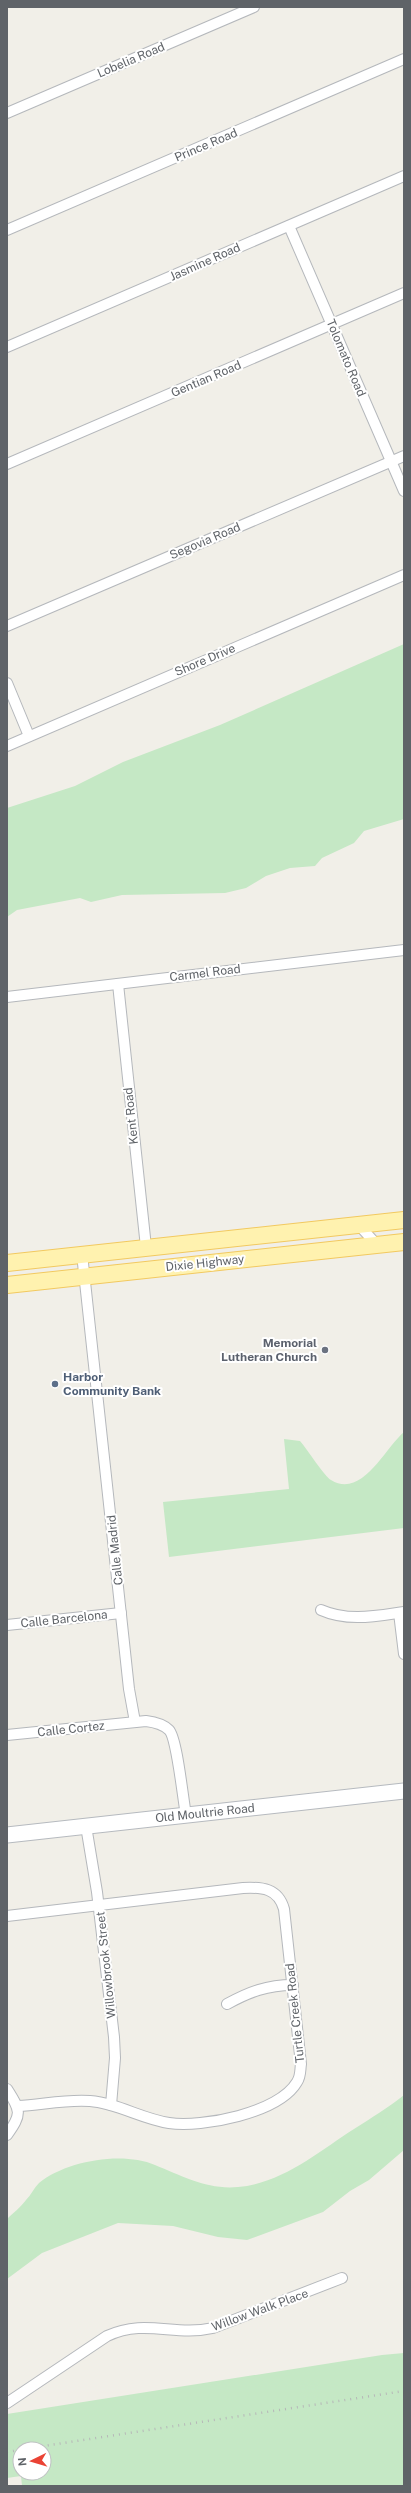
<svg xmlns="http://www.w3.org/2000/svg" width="411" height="2493" font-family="'Public Sans',sans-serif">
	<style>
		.green { fill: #c5e8c5; fill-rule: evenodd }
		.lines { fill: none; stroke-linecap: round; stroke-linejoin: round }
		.street-casing { stroke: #b5b8bc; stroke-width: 12 }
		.secondary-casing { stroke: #b6babf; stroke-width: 17 }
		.primary-casing { stroke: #f2c960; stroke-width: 18 }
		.street { stroke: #fff; stroke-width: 10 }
		.secondary { stroke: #fff; stroke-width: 15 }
		.primary { stroke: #fff2af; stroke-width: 16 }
		.rail { stroke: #b6b7b8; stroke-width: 2.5; stroke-dasharray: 1 5; stroke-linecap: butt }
		.worship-dot { fill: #6b7280; stroke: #fff; stroke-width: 1.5 }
		.service-dot { fill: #5c6f8a; stroke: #fff; stroke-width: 1.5 }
		.labels { text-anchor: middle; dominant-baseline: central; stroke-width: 4; stroke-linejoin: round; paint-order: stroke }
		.street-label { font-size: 12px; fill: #5f6368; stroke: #fff }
		.worship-label { font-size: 12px; font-weight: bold; fill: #5b616d; stroke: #fff; text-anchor: end }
		.service-label { font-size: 12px; font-weight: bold; fill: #4e5e75; stroke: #fff; text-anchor: start }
	</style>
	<rect width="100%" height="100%" fill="#f1efe8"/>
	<g class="green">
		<polygon points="404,644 404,819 364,831 354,843 322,858 315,866 290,868 266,876 246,888 225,893 122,895 91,902 80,898 17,910 7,917 7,808 75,786 123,762 220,725"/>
		<path d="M404 1432V1528L169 1557 163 1502 289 1489 284 1439 300 1441C307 1449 325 1477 331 1480 362 1499 385 1448 404 1432Z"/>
		<path d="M404 2095V2150L369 2180 350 2191 323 2212 247 2240 218 2237 173 2226 118 2223 42 2253 7 2279V2219C13 2213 21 2207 26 2200 31 2195 34 2188 39 2183 66 2161 122 2151 155 2165 182 2176 208 2190 238 2187 283 2183 318 2152 354 2129 371 2118 388 2108 404 2095Z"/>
		<path d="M404 2353V2486H22L21 2476 7 2478V2414L382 2355ZM20 2449H44V2473H20Z"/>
	</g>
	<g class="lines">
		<g class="street-casing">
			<g id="street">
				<polyline points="7,113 254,7"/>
				<polyline points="289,226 404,491"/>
				<polyline points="7,230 404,59"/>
				<polyline points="7,347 404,176"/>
				<polyline points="7,464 404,293"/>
				<polyline points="7,626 404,456"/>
				<polyline points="7,683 29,736"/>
				<polyline points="7,746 404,575"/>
				<polyline points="118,984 146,1247"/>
				<polyline points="7,997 404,950"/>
				<polyline points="358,1224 377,1245"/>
				<polyline points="82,1254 129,1689 135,1722"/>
				<path d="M321 1610C348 1622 376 1616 404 1612"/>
				<polyline points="399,1613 404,1654"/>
				<polyline points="7,1625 121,1613"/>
				<path d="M7 1735 146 1721C154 1722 163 1724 169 1730 177 1738 183 1800 186 1815"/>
				<polyline points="86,1826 97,1892 114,2037 115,2058 111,2105"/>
				<path d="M7 1916 243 1888C262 1887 278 1888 284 1909L301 2064C300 2070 301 2076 297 2082 279 2113 202 2128 169 2123 142 2119 117 2103 90 2101 66 2099 41 2105 18 2106"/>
				<path d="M227 2004C249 1992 267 1985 293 1985"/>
				<path d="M7 2089C21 2111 22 2114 7 2135"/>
				<path d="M7 2403 107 2336C146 2318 174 2337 213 2328L342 2278"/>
			</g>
		</g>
		<g class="secondary-casing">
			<polyline id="secondary" points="7,1835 404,1791"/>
		</g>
		<g class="primary-casing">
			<g id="primary">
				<polyline points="7,1263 404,1220"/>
				<polyline points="7,1285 404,1242"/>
			</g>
		</g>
		<use href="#street" class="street"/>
		<use href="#secondary" class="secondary"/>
		<use href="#primary" class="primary"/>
		<g class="rail">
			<polyline points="24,2449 404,2391"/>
			<polyline points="7,2452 20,2450"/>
		</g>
	</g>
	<circle class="worship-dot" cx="325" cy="1350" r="4"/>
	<circle class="service-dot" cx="55" cy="1384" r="4"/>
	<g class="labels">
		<g class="street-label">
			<text transform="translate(131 60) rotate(-23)">Lobelia Road</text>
			<text transform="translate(206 145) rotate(-23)">Prince Road</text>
			<text transform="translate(205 262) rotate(-24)">Jasmine Road</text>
			<text transform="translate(346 358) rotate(67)">Tolomato Road</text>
			<text transform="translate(206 379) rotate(-23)">Gentian Road</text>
			<text transform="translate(205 541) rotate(-23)">Segovia Road</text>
			<text transform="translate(205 660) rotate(-23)">Shore Drive</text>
			<text transform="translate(205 973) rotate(-7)">Carmel Road</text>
			<text transform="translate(131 1116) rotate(-96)">Kent Road</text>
			<text transform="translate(205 1263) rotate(-6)">Dixie Highway</text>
			<text transform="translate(115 1550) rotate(-96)">Calle Madrid</text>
			<text transform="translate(64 1619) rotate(-6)">Calle Barcelona</text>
			<text transform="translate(71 1729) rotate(-6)">Calle Cortez</text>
			<text transform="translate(205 1813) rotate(-6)">Old Moultrie Road</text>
			<text transform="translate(106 1965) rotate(-96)">Willowbrook Street</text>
			<text transform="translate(295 2013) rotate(-96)">Turtle Creek Road</text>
			<text transform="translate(260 2310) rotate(-20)">Willow Walk Place</text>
		</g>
		<g class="worship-label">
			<text x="317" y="1343">Memorial<tspan x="317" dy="14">Lutheran Church</tspan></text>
		</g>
		<g class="service-label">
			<text x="63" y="1377">Harbor<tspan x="63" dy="14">Community Bank</tspan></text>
		</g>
	</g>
	<rect width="411" height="2493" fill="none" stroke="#5f6368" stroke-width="16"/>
	<g transform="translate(32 2461) rotate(265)"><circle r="19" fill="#ffffff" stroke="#bfc1c3"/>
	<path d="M0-3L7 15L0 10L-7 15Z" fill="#ea4335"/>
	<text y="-6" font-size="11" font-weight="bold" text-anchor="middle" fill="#5f6368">N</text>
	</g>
</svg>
